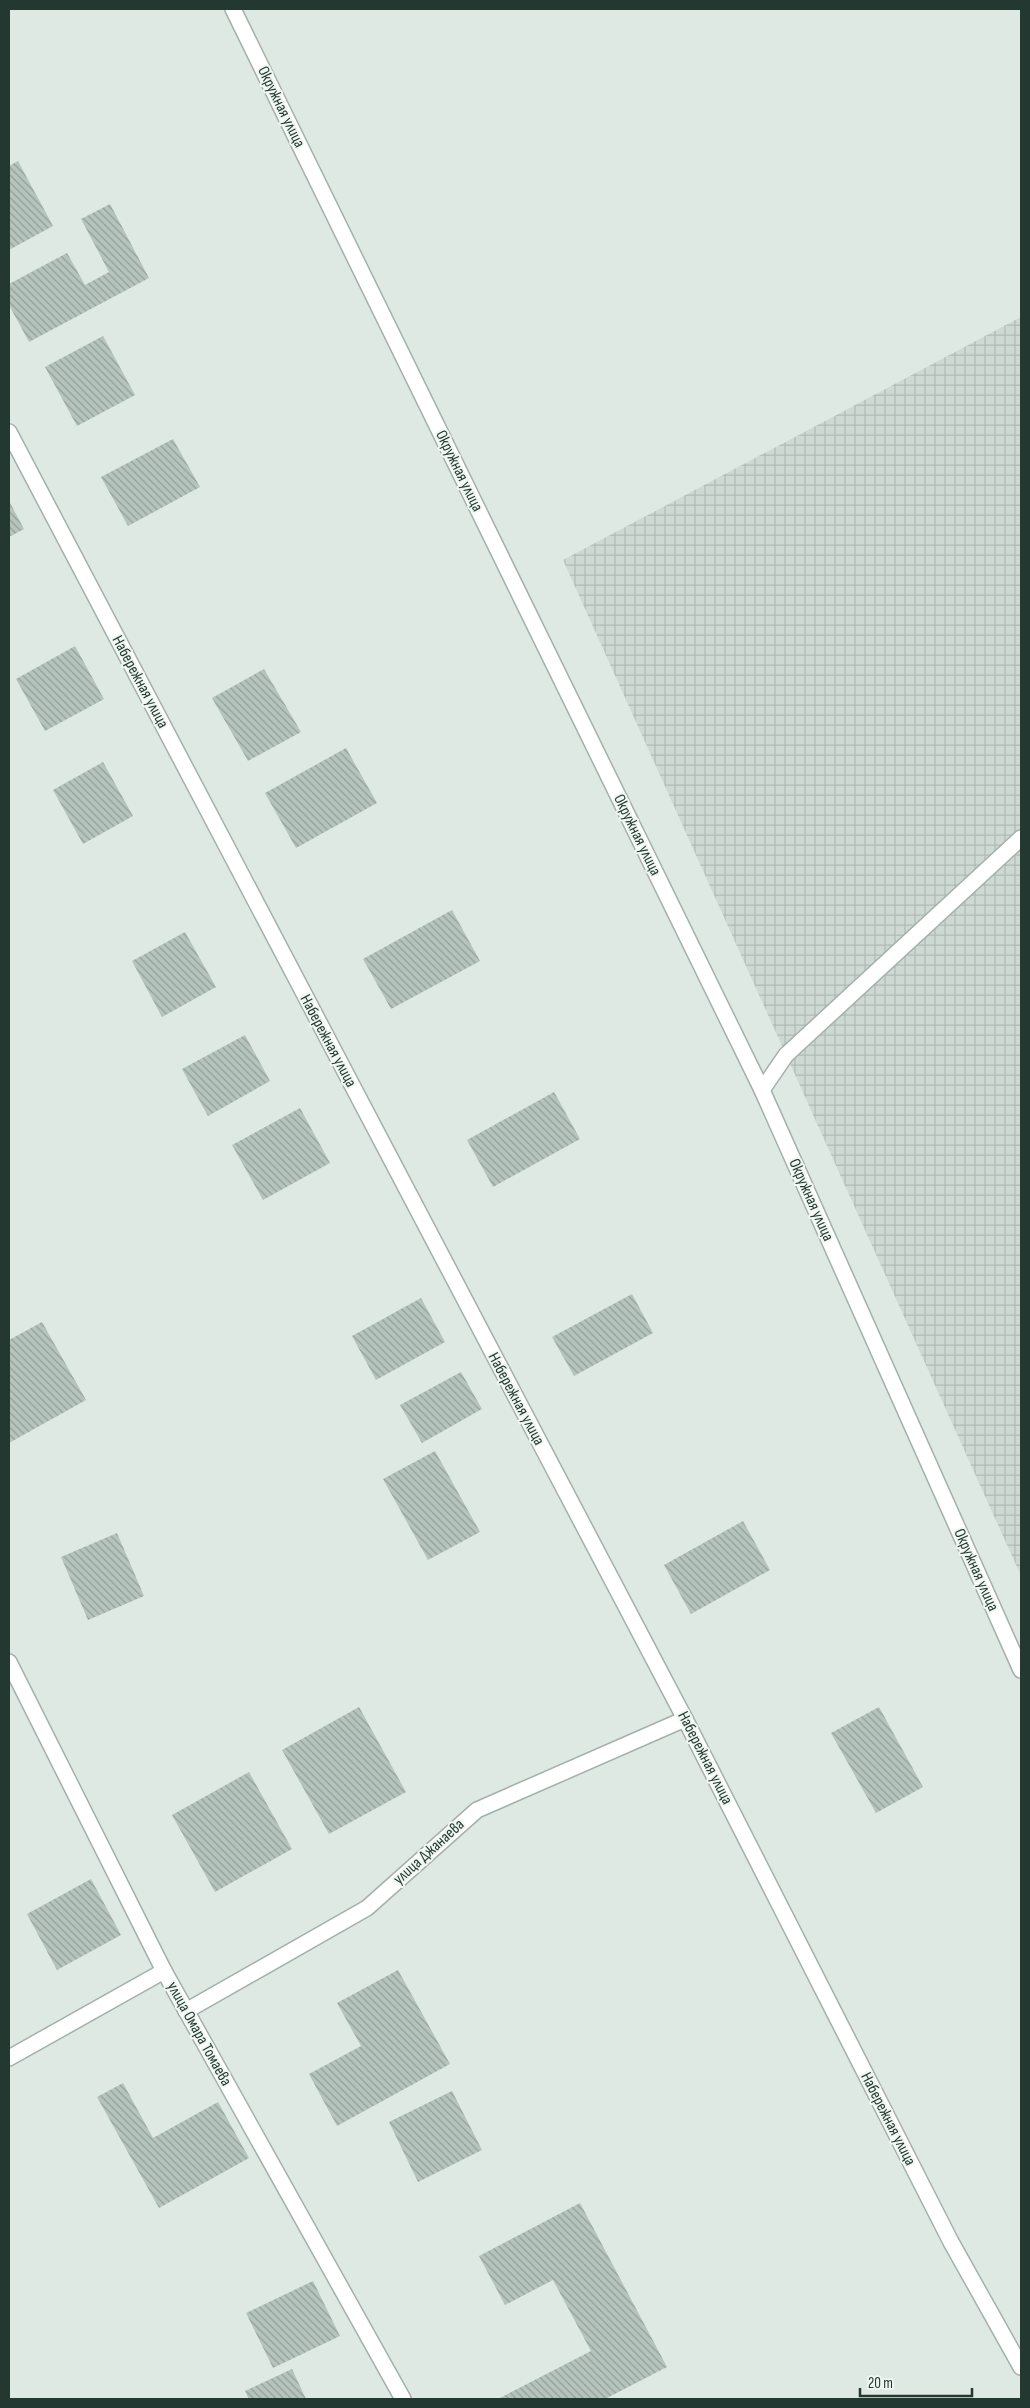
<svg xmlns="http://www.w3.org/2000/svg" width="1030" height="2408" font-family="'Sofia Sans Condensed',sans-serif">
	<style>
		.industrial { fill: url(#industrial-grid) }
		.building { fill: url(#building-back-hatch) }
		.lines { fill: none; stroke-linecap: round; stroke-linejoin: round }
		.lane-casing { stroke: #a3b0ab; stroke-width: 18 }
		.street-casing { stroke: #a3b0ab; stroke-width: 18 }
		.lane { stroke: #fff; stroke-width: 15 }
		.street { stroke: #fff; stroke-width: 15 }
		.labels { text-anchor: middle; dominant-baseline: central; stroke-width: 4; stroke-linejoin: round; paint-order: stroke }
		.street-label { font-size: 16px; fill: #223831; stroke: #f0f6f2 }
	</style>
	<defs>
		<pattern id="industrial-grid" width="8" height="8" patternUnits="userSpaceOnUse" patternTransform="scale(1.25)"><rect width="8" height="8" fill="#ced9d3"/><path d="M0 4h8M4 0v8" fill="none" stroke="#b1bbb6"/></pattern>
		<pattern id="building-back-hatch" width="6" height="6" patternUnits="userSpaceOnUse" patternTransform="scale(1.25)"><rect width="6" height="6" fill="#b5c4bd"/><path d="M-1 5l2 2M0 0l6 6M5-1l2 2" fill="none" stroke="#93a09a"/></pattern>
	</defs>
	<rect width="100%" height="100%" fill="#dfe9e4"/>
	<polygon class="industrial" points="1021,317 1021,1576 563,560"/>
	<g class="building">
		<polygon points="18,161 53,226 9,250 9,166"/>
		<polygon points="110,204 149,278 29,342 9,305 9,284 67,253 85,285 109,272 81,219"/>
		<polygon points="103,336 135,395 77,426 45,367"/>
		<polygon points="173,439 200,487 128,526 101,477"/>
		<polygon points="9,501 24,529 9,537"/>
		<polygon points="75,646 104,699 45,731 16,679"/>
		<polygon points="264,669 301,732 248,761 212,698"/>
		<polygon points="346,748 377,803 296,848 265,793"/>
		<polygon points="103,762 133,816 83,844 53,790"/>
		<polygon points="452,910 480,961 391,1009 363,959"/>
		<polygon points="185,932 216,987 162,1017 132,961"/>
		<polygon points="245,1035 270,1081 208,1116 182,1069"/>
		<polygon points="554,1092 580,1139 493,1187 467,1140"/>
		<polygon points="300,1108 330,1163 263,1200 232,1145"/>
		<polygon points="632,1294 653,1333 574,1376 552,1337"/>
		<polygon points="421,1298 445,1342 376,1380 352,1336"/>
		<polygon points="42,1322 86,1400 9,1443 9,1340"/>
		<polygon points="461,1372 482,1409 422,1443 400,1405"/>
		<polygon points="435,1451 480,1532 428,1560 383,1479"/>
		<polygon points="743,1521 770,1570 691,1614 664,1565"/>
		<polygon points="117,1533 144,1596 88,1620 61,1557"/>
		<polygon points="359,1707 406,1792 329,1834 282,1750"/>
		<polygon points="879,1707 923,1787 876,1813 831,1733"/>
		<polygon points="249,1772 292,1849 215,1892 172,1815"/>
		<polygon points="91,1879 121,1935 57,1970 27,1914"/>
		<polygon points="398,1970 450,2064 337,2126 309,2074 361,2046 337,2003"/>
		<polygon points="123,2083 153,2138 218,2102 249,2158 159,2208 97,2097"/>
		<polygon points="452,2091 482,2150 418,2182 389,2122"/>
		<polygon points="580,2203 667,2367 605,2399 498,2399 591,2351 553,2280 505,2305 479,2256"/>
		<polygon points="313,2281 340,2336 273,2368 246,2313"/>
		<polygon points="292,2369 306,2399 249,2399 245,2391"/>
	</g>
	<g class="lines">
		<g class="lane-casing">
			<polyline id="lane" points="762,1090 786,1055 1021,838"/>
		</g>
		<g class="street-casing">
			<g id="street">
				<polyline points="233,9 762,1090 1021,1670"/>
				<polyline points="9,432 685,1719 951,2242 1021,2367"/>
				<polyline points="9,1662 164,1971 403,2399"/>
				<polyline points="186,2011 367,1908 477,1810 685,1719"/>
				<polyline points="9,2058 164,1971"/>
			</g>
		</g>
		<use href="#lane" class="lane"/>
		<use href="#street" class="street"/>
	</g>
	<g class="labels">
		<g class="street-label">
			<text transform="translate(281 107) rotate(64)">Окружная улица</text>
			<text transform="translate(459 471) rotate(64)">Окружная улица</text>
			<text transform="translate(140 682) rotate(62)">Набережная улица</text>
			<text transform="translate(637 835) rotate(64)">Окружная улица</text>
			<text transform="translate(328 1041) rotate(62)">Набережная улица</text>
			<text transform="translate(811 1200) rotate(66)">Окружная улица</text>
			<text transform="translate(516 1399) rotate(62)">Набережная улица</text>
			<text transform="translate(976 1570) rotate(66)">Окружная улица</text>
			<text transform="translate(705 1758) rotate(63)">Набережная улица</text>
			<text transform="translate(429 1852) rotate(-42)">улица Джанаева</text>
			<text transform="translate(199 2034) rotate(61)">улица Омара Томаева</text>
			<text transform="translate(888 2119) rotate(63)">Набережная улица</text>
		</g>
	</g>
	<rect width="1030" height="2408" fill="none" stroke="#223831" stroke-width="20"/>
	<path d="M860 2388v8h112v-8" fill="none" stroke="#223831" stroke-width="2.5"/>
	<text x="868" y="2388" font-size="15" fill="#223831" stroke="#f0f6f2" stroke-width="4" paint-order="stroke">20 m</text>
</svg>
